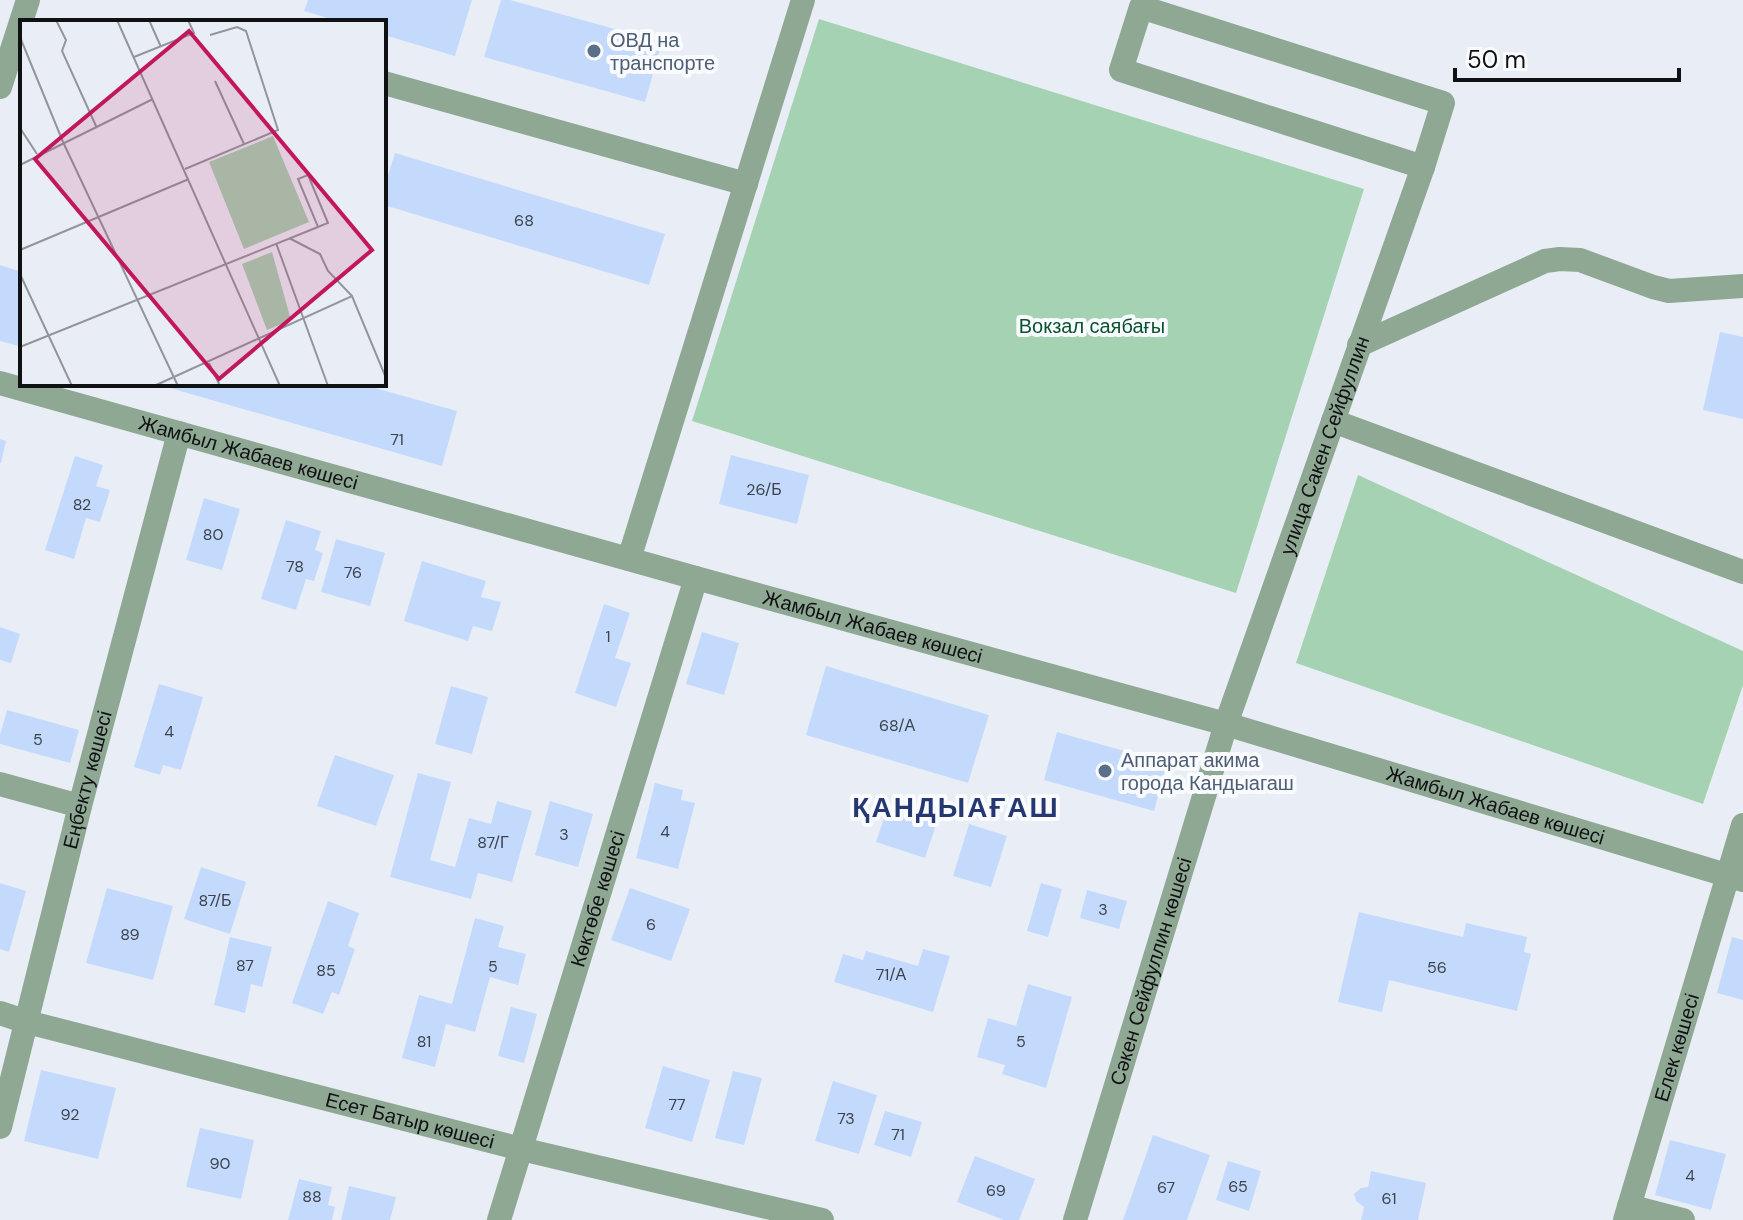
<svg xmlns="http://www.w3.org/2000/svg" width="1743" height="1220" font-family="'DM Sans',sans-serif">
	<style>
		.green { fill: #a5d2b2 }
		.building { fill: #c4dafc }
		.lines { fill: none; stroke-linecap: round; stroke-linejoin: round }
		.minor { stroke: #8fa894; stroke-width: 24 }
		.service-dot { fill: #5c6f8a; stroke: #f9fbfe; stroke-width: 3 }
		.labels { text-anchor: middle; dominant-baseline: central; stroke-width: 8; stroke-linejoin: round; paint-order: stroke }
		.number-label { font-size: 16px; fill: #3c434d }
		.service-label { font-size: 20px; fill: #4e5e75; stroke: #f9fbfe; text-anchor: start }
		.park-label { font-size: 20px; fill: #09542e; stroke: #f9fbfe }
		.street-label { font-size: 20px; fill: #0f1113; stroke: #f9fbfe }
		.district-label { font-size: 28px; font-weight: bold; letter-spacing: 2px; fill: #263871; stroke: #f9fbfe }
		.inset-road { fill: none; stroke: #92969b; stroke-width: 2 }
		.view { fill: #c2185b; fill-opacity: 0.15; stroke: #c2185b; stroke-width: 4 }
		.inset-edge { fill: none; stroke: #0f1113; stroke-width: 4 }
	</style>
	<rect width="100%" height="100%" fill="#e9eef6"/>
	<g class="green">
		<polygon points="819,19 1364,189 1236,593 692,421"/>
		<polygon points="1358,475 1743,651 1743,685 1703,804 1296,663"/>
	</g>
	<g class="building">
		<polygon points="308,0 472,0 455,56 384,35 384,22 341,22 304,11"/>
		<polygon points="501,0 510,0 662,42 645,102 484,57"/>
		<polygon points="395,153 665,234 649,285 384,205 384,188"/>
		<polygon points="0,265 22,272 22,347 0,341"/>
		<polygon points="1720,332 1743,337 1743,419 1703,410"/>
		<polygon points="156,384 361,384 457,411 442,466"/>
		<polygon points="0,439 6,441 1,463 0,463"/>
		<polygon points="731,455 809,475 797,524 719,504"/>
		<polygon points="75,456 103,465 96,486 110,490 100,522 86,518 74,559 45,550"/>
		<polygon points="204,498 240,509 222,570 186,560"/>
		<polygon points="286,520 321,531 315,550 323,553 314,581 306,579 296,610 261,599"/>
		<polygon points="336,539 385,553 370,606 321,592"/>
		<polygon points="422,561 486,581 481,597 501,602 492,631 473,626 468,641 404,621"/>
		<polygon points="604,604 630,613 615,658 631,663 616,707 575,693"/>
		<polygon points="0,627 20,634 11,663 0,660"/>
		<polygon points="702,632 739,643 724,695 686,684"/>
		<polygon points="826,666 989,715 968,783 806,735"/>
		<polygon points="159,684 203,697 181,770 163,765 160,775 134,767"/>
		<polygon points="451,686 488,697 472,754 435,744"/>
		<polygon points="7,710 79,730 70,763 0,744 0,735"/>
		<polygon points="1057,732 1167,763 1154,811 1044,780"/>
		<polygon points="335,755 394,775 376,826 317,806"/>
		<polygon points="418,773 451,782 430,860 455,867 469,818 491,824 497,801 532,811 512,882 478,873 471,899 390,877"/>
		<polygon points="655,783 683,790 681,800 695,803 678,869 636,858"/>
		<polygon points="550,801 593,814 578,867 535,855"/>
		<polygon points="888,806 937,822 925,858 876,842"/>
		<polygon points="969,824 1007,836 991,887 953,876"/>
		<polygon points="201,867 246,882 230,934 184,919"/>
		<polygon points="0,883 26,891 9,952 0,949"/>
		<polygon points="1041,883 1062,889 1048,937 1027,931"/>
		<polygon points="107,888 173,906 153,980 86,963"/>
		<polygon points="630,888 690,909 671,961 611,940"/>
		<polygon points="1087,890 1127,901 1119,929 1080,918"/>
		<polygon points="328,901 359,913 348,946 355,949 339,995 332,992 323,1014 292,1003"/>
		<polygon points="1359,912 1463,937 1466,923 1527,937 1524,952 1531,954 1517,1011 1389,980 1382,1012 1338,1002"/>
		<polygon points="475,918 504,926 498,947 526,954 518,985 490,977 475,1032 446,1024 435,1067 402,1058 419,995 452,1004"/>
		<polygon points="230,937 272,947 262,987 251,984 245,1013 214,1005"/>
		<polygon points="1732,937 1743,940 1743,1000 1717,993"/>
		<polygon points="923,949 950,956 933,1012 834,982 843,954 863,960 866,951 918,966"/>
		<polygon points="1028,984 1072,997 1046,1088 1002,1074 1005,1065 977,1057 988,1018 1016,1026"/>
		<polygon points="511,1007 537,1014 524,1063 498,1056"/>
		<polygon points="663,1066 710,1080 692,1142 645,1128"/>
		<polygon points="41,1070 116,1088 98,1159 24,1141"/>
		<polygon points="733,1071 762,1078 744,1145 715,1138"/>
		<polygon points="833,1081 877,1095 859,1154 815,1141"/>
		<polygon points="885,1111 922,1122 911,1157 874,1145"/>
		<polygon points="200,1128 254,1140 241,1199 186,1187"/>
		<polygon points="1153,1135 1210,1155 1187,1220 1123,1220"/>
		<polygon points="1670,1140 1726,1154 1711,1210 1655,1195"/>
		<polygon points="975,1156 1035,1179 1019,1220 1004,1220 957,1202"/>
		<polygon points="1228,1161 1261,1171 1249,1211 1216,1200"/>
		<polygon points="1371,1171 1426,1183 1418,1220 1361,1220 1364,1207 1356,1201 1354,1194 1361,1188 1368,1187"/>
		<polygon points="299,1179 332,1187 328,1205 335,1207 332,1220 288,1220"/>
		<polygon points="349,1186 396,1197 390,1220 341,1220"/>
	</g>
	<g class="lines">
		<g class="minor">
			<polygon points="1141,7 1443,103 1423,167 1121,70"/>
			<polyline points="384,83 746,184"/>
			<polyline points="0,87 28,0"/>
			<polyline points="1359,345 1545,261 1560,259 1580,260 1653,287 1669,291 1743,286"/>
			<path id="s1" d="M0 383 696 578 1226 724 1743 880"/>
			<polyline points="1333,421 1743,572"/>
			<polyline points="629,559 803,0"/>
			<polyline points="0,784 80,806"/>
			<path id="s2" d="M0 1013 27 1022 521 1149 822 1220"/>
			<path id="s3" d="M0 1127 80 806 179 433"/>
			<polyline points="1629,1206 1683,1220"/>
			<path id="s4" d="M499 1220 696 578"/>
			<path id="s5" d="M1075 1220 1226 724 1423 167"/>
			<path id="s6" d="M1625 1220 1743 825"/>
		</g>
	</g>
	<g class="service-dot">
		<circle cx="594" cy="51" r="8"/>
		<circle cx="1105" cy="771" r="8"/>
	</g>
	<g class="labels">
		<g class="number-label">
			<text x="524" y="220">68</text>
			<text x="397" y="439">71</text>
			<text x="764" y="489">26/Б</text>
			<text x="82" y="504">82</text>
			<text x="213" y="534">80</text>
			<text x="295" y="566">78</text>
			<text x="353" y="572">76</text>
			<text x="608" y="636">1</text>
			<text x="897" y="725">68/А</text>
			<text x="169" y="731">4</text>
			<text x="38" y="739">5</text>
			<text x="665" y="831">4</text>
			<text x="564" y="834">3</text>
			<text x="493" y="842">87/Г</text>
			<text x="215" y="900">87/Б</text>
			<text x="1103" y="909">3</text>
			<text x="651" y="924">6</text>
			<text x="130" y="934">89</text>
			<text x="245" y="965">87</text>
			<text x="493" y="966">5</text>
			<text x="1437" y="967">56</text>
			<text x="326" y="970">85</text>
			<text x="891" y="974">71/А</text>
			<text x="424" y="1041">81</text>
			<text x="1021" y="1041">5</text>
			<text x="677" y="1104">77</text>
			<text x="70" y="1114">92</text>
			<text x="846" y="1118">73</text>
			<text x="898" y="1134">71</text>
			<text x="220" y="1163">90</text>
			<text x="1690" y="1175">4</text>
			<text x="1238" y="1186">65</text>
			<text x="1166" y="1187">67</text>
			<text x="996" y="1190">69</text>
			<text x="312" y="1196">88</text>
			<text x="1389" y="1198">61</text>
		</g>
		<g class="service-label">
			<text x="610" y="40">ОВД на<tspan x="610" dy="23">транспорте</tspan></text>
			<text x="1121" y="760">Аппарат акима<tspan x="1121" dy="23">города Кандыагаш</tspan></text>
		</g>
		<g class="park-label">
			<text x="1092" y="326">Вокзал саябағы</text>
		</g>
		<g class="street-label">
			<text stroke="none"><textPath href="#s5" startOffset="814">улица Сакен Сейфуллин</textPath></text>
			<text stroke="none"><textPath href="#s1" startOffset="258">Жамбыл Жабаев көшесі</textPath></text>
			<text stroke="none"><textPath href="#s1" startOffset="906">Жамбыл Жабаев көшесі</textPath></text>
			<text stroke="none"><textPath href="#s3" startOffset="358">Еңбекту көшесі</textPath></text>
			<text stroke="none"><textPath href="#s1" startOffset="1554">Жамбыл Жабаев көшесі</textPath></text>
			<text stroke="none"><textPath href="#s4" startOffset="336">Көктөбе көшесі</textPath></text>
			<text stroke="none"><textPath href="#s5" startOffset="260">Сәкен Сейфуллин көшесі</textPath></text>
			<text stroke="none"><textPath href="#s6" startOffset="180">Елек көшесі</textPath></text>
			<text stroke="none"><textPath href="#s2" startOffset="424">Есет Батыр көшесі</textPath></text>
		</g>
		<g class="district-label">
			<text x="956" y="807">ҚАНДЫАҒАШ</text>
		</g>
	</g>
	<g transform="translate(20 20)">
		<rect width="366" height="366" fill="#e9eef6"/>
		<path d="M253 116 289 202 224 229 189 142ZM252 232 271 300 247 310 222 244Z" fill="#a5d2b2"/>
		<path class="inset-road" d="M36 0 46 20 42 31 76 106M97 0 260 366M129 0 141 27M0 17 43 122 158 366M114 37 174 13 168 0M195 61 224 124M0 108 17 134M0 145 133 79M165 149 258 110 226 11 217 7 190 15M288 155 308 203 298 207 278 159ZM269 218 300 234 308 251 332 276M256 223 308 366M0 230 169 159M0 254 52 366M0 327 298 207M189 343 200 366M134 366 332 276 366 358"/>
		<path class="view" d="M169 11 352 230 199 359 15 139Z"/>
		<rect width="366" height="366" class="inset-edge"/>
	</g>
	<path d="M1455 68v12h224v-12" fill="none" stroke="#0f1113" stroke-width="4"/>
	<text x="1467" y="68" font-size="24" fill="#0f1113" stroke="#f9fbfe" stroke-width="6" paint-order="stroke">50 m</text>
</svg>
